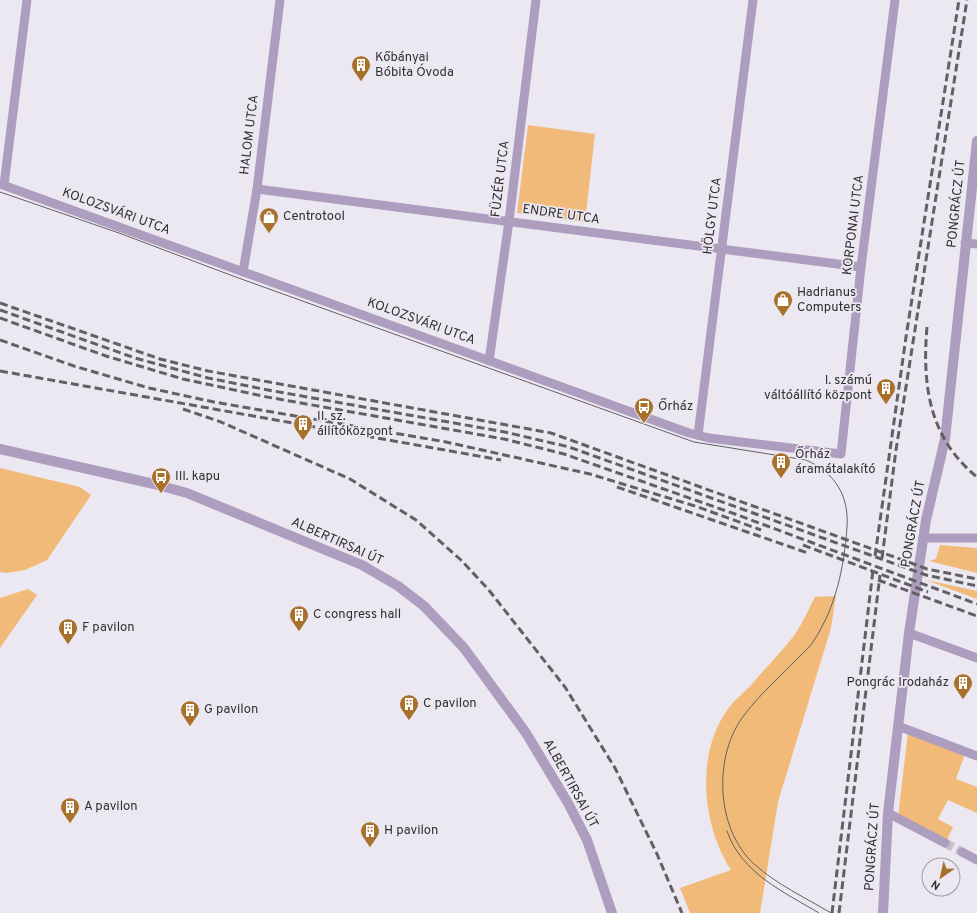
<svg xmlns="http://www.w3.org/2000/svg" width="977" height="913" font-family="Overpass,sans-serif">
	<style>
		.green { fill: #f2ba79 }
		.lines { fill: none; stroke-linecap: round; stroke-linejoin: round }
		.minor-tunnel { stroke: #c6c3cb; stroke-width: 9; stroke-dasharray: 9 4.5; stroke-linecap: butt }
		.minor { stroke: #ad9dbe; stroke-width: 9 }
		.tertiary { stroke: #ad9dbe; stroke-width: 10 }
		.tram { stroke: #626064; stroke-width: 1 }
		.rail { stroke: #626064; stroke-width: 3; stroke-dasharray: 8 4; stroke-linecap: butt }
		.labels { text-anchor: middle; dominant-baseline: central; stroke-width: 3.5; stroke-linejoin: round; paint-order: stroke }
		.poi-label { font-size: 13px; fill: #302e31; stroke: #ece8f2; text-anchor: start }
		.street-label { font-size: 13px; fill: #302e31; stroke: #ece8f2 }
	</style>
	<rect width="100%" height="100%" fill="#ece8f2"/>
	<g class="green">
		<polygon points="528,125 595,134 585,222 517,213"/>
		<polygon points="0,468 80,487 91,495 47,560 25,570 7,573 0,572"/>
		<polygon points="940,545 977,548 977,573 929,561 936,559"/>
		<polygon points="926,580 977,591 977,599"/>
		<polygon points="28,589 37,595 0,648 0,598"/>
		<path d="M836 596 831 628 778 802 760 913H690L680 888 731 870C702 825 695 754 728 709 734 700 744 693 751 685 765 669 780 653 793 637 802 625 808 610 815 597Z"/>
		<polygon points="908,732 965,754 956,779 977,787 977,813 948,800 938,819 953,827 946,842 898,817"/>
	</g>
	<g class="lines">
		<polyline class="minor-tunnel" points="945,843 962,852"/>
		<g class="minor">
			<polyline points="0,184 689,433 709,438 841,454 861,267 895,0"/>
			<polyline points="4,185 27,0"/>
			<polyline points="257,189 861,267"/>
			<polyline points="965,243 977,244"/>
			<polyline points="243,272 257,189 280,0"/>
			<polyline points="489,361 509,221 536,0"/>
			<polyline points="698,435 753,0"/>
			<polyline points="923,538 977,538"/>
			<polyline points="909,633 977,658"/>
			<polyline points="898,726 977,756"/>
			<polyline points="888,813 945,843"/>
			<polyline points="962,852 977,860"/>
		</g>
		<g class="tertiary">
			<polyline points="0,449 154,484 187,493 362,565 398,586 424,606 464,648 526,733 568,803 587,840 612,913"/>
			<polyline points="883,913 888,813 909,633 926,520 945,439 977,141"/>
		</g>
		<g class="tram">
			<path d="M0 192 119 233 233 276 694 442 806 460C835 473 849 495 847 527 844 568 836 607 813 642 810 647 804 652 799 657 781 676 761 693 745 714 713 754 715 828 754 864 776 884 806 898 831 913"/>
			<path d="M727 831C741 873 784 892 819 913"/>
		</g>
		<g class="rail">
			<polyline points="0,303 160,359 208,371 551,433 911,563 927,569 977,579"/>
			<polyline points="0,310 135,358 208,378 268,390 505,432 569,447 926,575 977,586"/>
			<polyline points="0,318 106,356 183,379 267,397 504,439 564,454 735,514 977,604"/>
			<path d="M927 327C922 385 929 438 977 477"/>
			<polyline points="0,340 74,366 149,388 214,402 446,442 590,474 698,507 761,530"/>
			<polyline points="0,371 501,460"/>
			<polyline points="183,409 221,422 350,479 416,520 461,560 488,589 565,687 615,768 657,854 682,913"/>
			<polyline points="617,487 808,553"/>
			<polyline points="803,545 928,592"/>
			<polyline points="875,556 906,337 959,0"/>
			<polyline points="882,558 896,450 967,0"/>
			<polyline points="878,580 977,616"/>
			<polyline points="832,913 873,570"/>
			<polyline points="839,913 880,575"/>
		</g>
	</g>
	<defs>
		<g id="building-pin" transform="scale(1)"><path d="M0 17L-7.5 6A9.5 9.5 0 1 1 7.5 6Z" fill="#a7712c" stroke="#ece8f2"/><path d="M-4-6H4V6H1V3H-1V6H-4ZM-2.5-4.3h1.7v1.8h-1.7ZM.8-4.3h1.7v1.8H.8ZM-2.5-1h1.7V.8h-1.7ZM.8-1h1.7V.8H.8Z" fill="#fff"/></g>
		<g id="shop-pin" transform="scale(1)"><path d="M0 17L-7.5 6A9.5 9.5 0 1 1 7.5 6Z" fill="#a7712c" stroke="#ece8f2"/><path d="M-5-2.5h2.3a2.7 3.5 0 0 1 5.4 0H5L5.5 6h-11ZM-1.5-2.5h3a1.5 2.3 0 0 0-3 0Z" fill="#fff"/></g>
		<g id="bus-pin" transform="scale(1)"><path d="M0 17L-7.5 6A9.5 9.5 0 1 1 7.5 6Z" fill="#a7712c" stroke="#ece8f2"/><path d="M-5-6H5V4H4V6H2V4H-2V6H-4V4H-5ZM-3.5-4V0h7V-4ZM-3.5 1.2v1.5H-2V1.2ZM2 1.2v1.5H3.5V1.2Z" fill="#fff"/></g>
	</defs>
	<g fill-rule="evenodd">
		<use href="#building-pin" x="361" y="65"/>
		<use href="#shop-pin" x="269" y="217"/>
		<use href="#shop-pin" x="783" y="300"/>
		<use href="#building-pin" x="886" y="388"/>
		<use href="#bus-pin" x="644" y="407"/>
		<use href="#building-pin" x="303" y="424"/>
		<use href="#building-pin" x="781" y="462"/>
		<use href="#bus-pin" x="161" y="477"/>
		<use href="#building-pin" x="299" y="615"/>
		<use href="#building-pin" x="68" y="628"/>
		<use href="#building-pin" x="963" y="683"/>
		<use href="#building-pin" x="409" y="704"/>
		<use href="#building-pin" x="190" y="710"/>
		<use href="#building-pin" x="70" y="807"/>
		<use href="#building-pin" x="370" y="831"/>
	</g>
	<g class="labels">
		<g class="poi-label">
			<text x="375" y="58">Kőbányai<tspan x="375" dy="15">Bóbita Óvoda</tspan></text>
			<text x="283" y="217">Centrotool</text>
			<text x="797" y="293">Hadrianus<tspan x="797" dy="15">Computers</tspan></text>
			<text x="872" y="381" text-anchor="end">I. számú<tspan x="872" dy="15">váltóállító központ</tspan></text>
			<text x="658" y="407">Őrház</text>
			<text x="317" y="417">II. sz.<tspan x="317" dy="15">állítóközpont</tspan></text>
			<text x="795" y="455">Őrház<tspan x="795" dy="15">áramátalakító</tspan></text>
			<text x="175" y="477">III. kapu</text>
			<text x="313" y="615">C congress hall</text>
			<text x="82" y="628">F pavilon</text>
			<text x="949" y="683" text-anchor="end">Pongrác Irodaház</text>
			<text x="423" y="704">C pavilon</text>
			<text x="204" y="710">G pavilon</text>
			<text x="84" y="807">A pavilon</text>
			<text x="384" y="831">H pavilon</text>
		</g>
		<g class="street-label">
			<text transform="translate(250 135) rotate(-83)">HALOM UTCA</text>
			<text transform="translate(501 179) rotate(-83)">FÜZÉR UTCA</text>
			<text transform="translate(957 204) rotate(-84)">PONGRÁCZ ÚT</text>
			<text transform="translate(116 212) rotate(20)">KOLOZSVÁRI UTCA</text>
			<text transform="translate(561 215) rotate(8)">ENDRE UTCA</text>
			<text transform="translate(713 216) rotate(-83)">HÖLGY UTCA</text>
			<text transform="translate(854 225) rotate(-83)">KORPONAI UTCA</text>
			<text transform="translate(421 322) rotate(20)">KOLOZSVÁRI UTCA</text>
			<text transform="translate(914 524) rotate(-80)">PONGRÁCZ ÚT</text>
			<text transform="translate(337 542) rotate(24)">ALBERTIRSAI ÚT</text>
			<text transform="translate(570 784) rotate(61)">ALBERTIRSAI ÚT</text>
			<text transform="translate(873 847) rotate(-86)">PONGRÁCZ ÚT</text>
		</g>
	</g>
	<g transform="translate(941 877) rotate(214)"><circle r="19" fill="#ece8f2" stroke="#a19ea5"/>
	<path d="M0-3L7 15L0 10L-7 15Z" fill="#a7712c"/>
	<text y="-6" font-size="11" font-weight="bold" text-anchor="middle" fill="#302e31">N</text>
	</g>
</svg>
